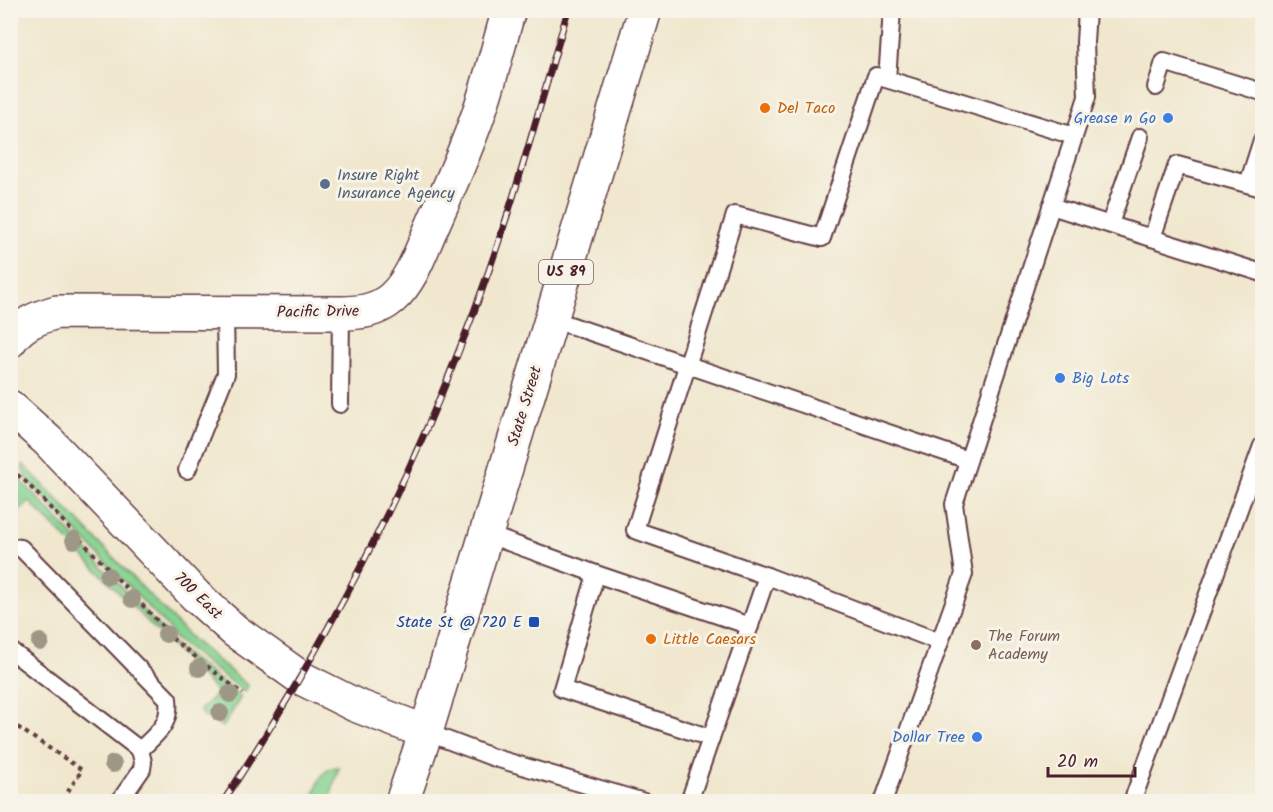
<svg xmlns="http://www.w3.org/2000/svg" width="1273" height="812" font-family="Kalam,sans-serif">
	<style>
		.green { fill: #85d391; stroke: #68795e; stroke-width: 1.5 }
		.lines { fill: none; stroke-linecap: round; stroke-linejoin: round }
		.service-casing { stroke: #633d43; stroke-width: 20 }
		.minor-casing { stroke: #633d43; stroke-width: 36 }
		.tertiary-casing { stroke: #633d43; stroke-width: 36 }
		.primary-casing { stroke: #633d43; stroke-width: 36 }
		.path { stroke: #633d43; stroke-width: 4; stroke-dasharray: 4.5 4.5; stroke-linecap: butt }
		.service { stroke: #fff; stroke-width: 16 }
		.minor { stroke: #fff; stroke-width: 33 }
		.tertiary { stroke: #fff; stroke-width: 33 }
		.primary { stroke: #fff; stroke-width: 33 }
		.rail-casing { stroke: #4a1f2b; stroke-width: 7 }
		.rail { stroke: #f7f3e8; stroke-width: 4.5; stroke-dasharray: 14; stroke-linecap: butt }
		.tree { fill: #9f9785 }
		.food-dot { fill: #e8710a; stroke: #f7f3e8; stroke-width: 2 }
		.shop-dot { fill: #3f7fe0; stroke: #f7f3e8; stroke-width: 2 }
		.service-dot { fill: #5c6f8a; stroke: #f7f3e8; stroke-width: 2 }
		.transit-dot { fill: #1a4fb4; stroke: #f7f3e8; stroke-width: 2 }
		.education-dot { fill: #8d6e63; stroke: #f7f3e8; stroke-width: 2 }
		.labels { text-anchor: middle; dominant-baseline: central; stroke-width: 6; stroke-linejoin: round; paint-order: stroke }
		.shield { fill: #f7f3e8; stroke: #7e5f64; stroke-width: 1.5 }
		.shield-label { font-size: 15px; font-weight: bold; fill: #4a1f2b }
		.food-label { font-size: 16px; fill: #c56008; stroke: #f7f3e8; text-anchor: start }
		.shop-label { font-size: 16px; fill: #366cbe; stroke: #f7f3e8; text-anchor: end }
		.service-label { font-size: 16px; fill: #4e5e75; stroke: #f7f3e8; text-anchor: start }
		.street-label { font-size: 16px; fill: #4a1f2b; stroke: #f7f3e8 }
		.transit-label { font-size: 16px; fill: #164399; stroke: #f7f3e8; text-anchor: end }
		.education-label { font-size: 16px; fill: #785e54; stroke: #f7f3e8; text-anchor: start }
	</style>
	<rect width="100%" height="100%" fill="#f7f3e8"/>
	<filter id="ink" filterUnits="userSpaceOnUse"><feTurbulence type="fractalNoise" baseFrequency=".0167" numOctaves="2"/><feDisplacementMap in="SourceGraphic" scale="12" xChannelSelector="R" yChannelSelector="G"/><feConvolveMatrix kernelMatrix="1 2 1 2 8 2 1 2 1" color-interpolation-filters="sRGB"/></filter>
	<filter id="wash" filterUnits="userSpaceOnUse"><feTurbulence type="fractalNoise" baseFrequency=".008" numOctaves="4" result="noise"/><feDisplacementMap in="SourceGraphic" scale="24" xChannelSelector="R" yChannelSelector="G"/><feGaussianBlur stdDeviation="1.35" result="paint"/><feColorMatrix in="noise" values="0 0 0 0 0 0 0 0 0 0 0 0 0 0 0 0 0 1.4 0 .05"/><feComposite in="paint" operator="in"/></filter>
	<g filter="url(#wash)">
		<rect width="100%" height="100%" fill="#f0e7ce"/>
		<g class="green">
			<polygon points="23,464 193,640 248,686 244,692 174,638 169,629 26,478 22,468"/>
			<polygon points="11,474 17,477 33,493 163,631 171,643 241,697 223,727 202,714 200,710 218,693 29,501 11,519"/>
			<path d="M339 767 329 801H312C317 786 320 767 339 767Z"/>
		</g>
	</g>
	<g filter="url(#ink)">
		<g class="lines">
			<g class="service-casing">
				<g id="service">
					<polyline points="887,79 892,10"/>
					<polyline points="1156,87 1164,62 1262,92"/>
					<polyline points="1248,184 1262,140"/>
					<polyline points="1051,206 1262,273"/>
					<polyline points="1110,224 1140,137"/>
					<polyline points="1152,238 1177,165 1262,188"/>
					<polyline points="552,319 968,460"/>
					<polyline points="340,404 341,313"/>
					<polyline points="187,470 226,374 225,313"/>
					<polyline points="486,534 596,574 562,689 711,738 689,802"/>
					<path d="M10 547 21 548 168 699C171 725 157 733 140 750L143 762 142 769 119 802"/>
					<polyline points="596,574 750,626"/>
					<polyline points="940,642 767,576 635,530 735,215 822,238 876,76 1074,136"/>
					<polyline points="10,650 140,750"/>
					<polyline points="426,732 492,757 644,802"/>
					<polyline points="711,738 767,576"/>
					<polyline points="883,802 964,574 954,504 1087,97 1085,42 1087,10"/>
					<polyline points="1132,802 1262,446"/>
				</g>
			</g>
			<g class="minor-casing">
				<path id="minor" d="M10 341C20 324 39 317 57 312L341 313C360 313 377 311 392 298 411 281 420 254 430 231 445 197 460 164 473 129 488 91 497 50 509 10"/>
			</g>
			<g class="tertiary-casing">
				<polyline id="tertiary" points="10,407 48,441 196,596 235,631 301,678 355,705 426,732"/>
			</g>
			<g class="primary-casing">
				<polyline id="primary" points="402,802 426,732 645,10"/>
			</g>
			<g class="path">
				<polyline points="10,469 25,481 167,631 174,640 243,694"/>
				<polyline points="10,722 82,770 61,802"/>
			</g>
			<use href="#service" class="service"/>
			<use href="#minor" class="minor"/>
			<use href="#tertiary" class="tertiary"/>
			<use href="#primary" class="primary"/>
			<g class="rail-casing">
				<path id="rail" d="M223 802C320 654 402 499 465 335 507 229 536 119 568 10"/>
			</g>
			<use href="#rail" class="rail"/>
		</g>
		<g class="tree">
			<circle cx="74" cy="540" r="9"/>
			<circle cx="108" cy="576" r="9"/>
			<circle cx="132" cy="599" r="9"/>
			<circle cx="166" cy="634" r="9"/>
			<circle cx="40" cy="642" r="9"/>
			<circle cx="199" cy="668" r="9"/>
			<circle cx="230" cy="694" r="9"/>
			<circle cx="220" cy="713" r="9"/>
			<circle cx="113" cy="764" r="9"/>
		</g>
	</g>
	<g class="food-dot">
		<circle cx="765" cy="108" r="6"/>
		<circle cx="651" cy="639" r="6"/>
	</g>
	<g class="shop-dot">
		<circle cx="1168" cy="118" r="6"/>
		<circle cx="1060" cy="378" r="6"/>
		<circle cx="977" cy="737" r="6"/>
	</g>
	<circle class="service-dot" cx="325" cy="184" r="6"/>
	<rect class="transit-dot" x="528" y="616" width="12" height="12" rx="3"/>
	<circle class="education-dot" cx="976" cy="645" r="6"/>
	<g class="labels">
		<rect class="shield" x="539" y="260" width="54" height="24" rx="4.5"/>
		<g class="shield-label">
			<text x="566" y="272">US 89</text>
		</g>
		<g class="food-label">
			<text x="777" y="108">Del Taco</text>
			<text x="663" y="639">Little Caesars</text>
		</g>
		<g class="shop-label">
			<text x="1156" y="118">Grease n Go</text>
			<text x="1072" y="378" text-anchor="start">Big Lots</text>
			<text x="965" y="737">Dollar Tree</text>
		</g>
		<g class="service-label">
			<text x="337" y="175">Insure Right<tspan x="337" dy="18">Insurance Agency</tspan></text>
		</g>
		<g class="street-label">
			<text transform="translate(318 312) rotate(-1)">Pacific Drive</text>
			<text transform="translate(525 406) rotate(-73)">State Street</text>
			<text transform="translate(198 596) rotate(44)">700 East</text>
		</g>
		<g class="transit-label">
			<text x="522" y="622">State St @ 720 E</text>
		</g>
		<g class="education-label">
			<text x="988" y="636">The Forum<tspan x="988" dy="18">Academy</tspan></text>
		</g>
	</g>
	<rect width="1273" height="812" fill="none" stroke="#f7f3e8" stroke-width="36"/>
	<path d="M1048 767v9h87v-9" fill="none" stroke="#4a1f2b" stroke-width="3"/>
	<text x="1057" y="767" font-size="18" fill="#4a1f2b" stroke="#f7f3e8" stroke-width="4.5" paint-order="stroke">20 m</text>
</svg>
